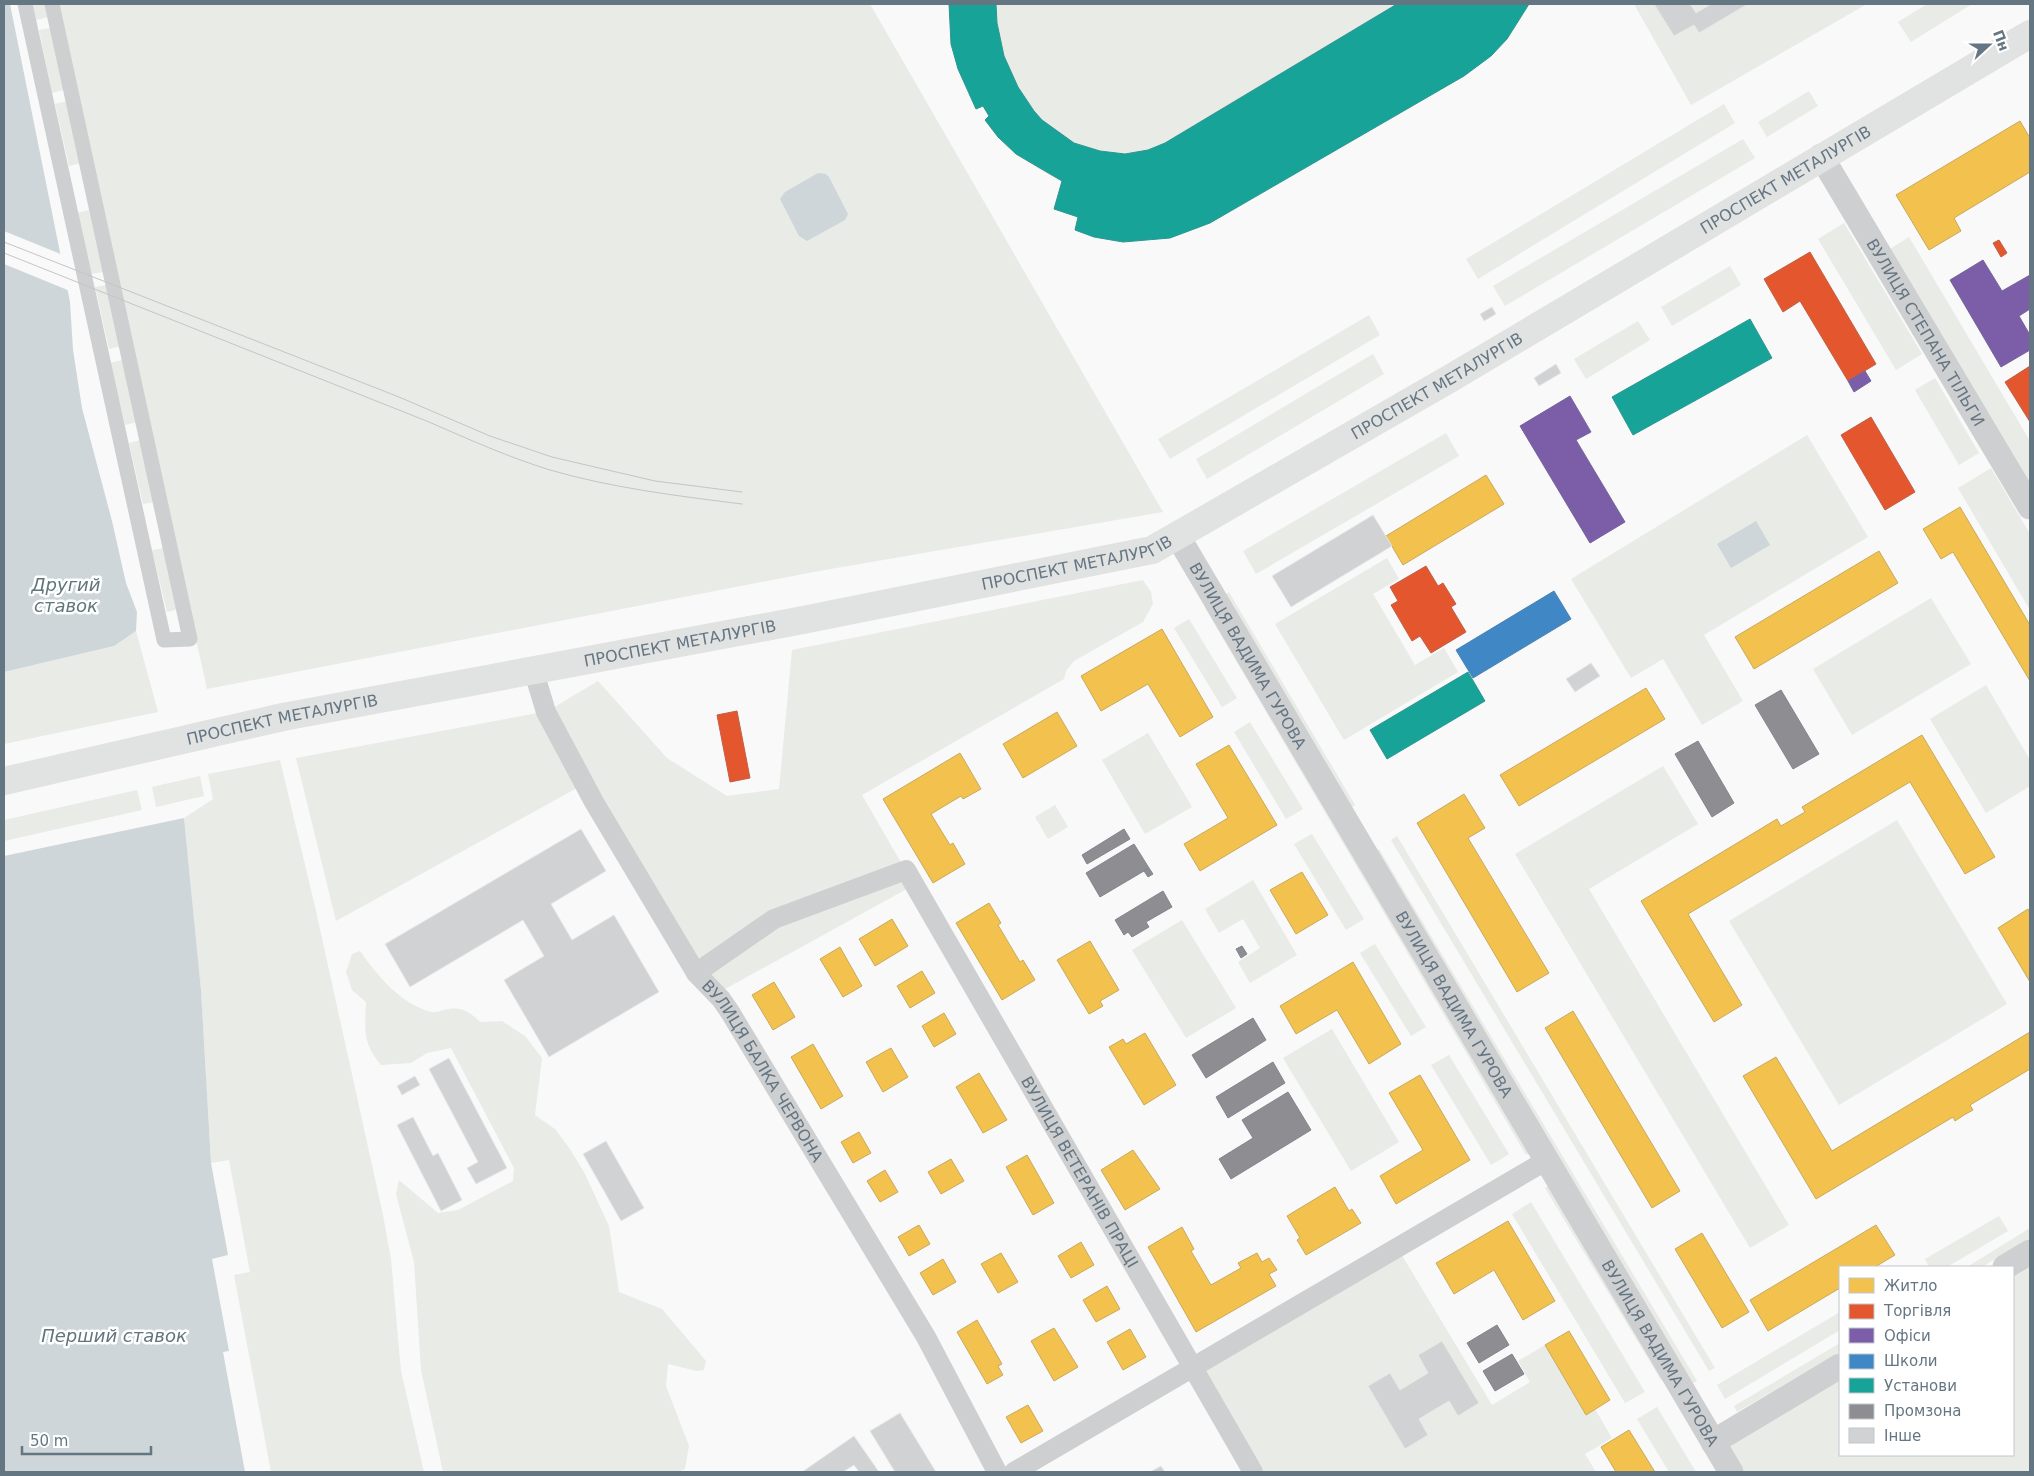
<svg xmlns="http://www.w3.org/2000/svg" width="2034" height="1476" font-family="'DejaVu Sans',sans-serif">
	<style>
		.green { fill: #e8ebe6 }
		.water { fill: #ced6d9 }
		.pier { fill: #f9f9f9 }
		.homes { fill: #f2c14e; stroke: #c8aa5e }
		.shops { fill: #e4572e; stroke: #be6048 }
		.offices { fill: #7b5ea7; stroke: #74659c }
		.schools { fill: #3f88c5; stroke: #4a83b1 }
		.public { fill: #17a398; stroke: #2e9692 }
		.industry { fill: #8d8d92; stroke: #81868e }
		.building { fill: #d0d2d3; stroke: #e8e8e8 }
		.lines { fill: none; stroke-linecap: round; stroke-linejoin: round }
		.pedestrian { stroke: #cecfd0; stroke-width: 15 }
		.minor { stroke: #cecfd0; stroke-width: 20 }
		.tertiary { stroke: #cecfd0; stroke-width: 25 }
		.primary { stroke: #e1e2e2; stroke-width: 28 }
		.tram { stroke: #c3c5c6; stroke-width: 1 }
		.labels { text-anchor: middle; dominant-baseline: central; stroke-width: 5; stroke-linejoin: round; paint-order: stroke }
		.street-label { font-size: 16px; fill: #657683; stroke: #fff }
		.water-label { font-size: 18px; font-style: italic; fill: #60757c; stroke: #fff }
	</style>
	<rect width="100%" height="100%" fill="#f9f9f9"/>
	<g class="green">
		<polygon points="32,4 45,4 48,17 36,20"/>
		<polygon points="59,4 870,4 1163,512 819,571 207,689 96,185"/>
		<path d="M949 4H1529C1514 34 1492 57 1464 76L1210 223C1166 243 1121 247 1075 230L1078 217 1054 209 1062 181C1031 167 1005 147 985 120L989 116 951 44Z"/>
		<polygon points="1634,4 1867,4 1691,105"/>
		<polygon points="1927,4 1972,4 1911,42 1898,22"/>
		<polygon points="51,28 64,90 52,93 39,30"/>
		<polygon points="1809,91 1818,106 1767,137 1758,122"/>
		<polygon points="67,101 82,163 69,166 55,104"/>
		<polygon points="1724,104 1735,123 1478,279 1466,259"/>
		<polygon points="1743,139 1755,158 1505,306 1493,286"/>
		<polygon points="89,210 104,272 91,274 77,213"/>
		<polygon points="1844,223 1922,354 1896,370 1818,239"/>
		<polygon points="1909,237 2030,441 2030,486 1890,249"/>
		<polygon points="1730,266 1741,285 1672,326 1661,307"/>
		<polygon points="107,285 122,346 109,349 95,287"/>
		<polygon points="1369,315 1380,335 1170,459 1158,439"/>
		<polygon points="1638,321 1650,340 1586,379 1574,359"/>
		<polygon points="1373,354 1384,374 1207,479 1196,459"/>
		<polygon points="122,360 137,422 125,425 110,363"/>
		<polygon points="1935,378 1979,453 1959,465 1915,390"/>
		<polygon points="1446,433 1459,456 1256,574 1243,551"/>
		<polygon points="1807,435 1868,537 1704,635 1743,701 1702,725 1663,659 1631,678 1571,579"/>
		<polygon points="141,440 155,502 143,504 129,443"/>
		<polygon points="1991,468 2030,534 2030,610 1958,488"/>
		<polygon points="164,548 179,609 167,612 152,550"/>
		<polygon points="1387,558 1399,579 1373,594 1415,665 1444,648 1458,672 1344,740 1275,624"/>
		<polygon points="1143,580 1151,592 1153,604 1143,622 1074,661 1066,671 1064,679 862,795 914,885 716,994 546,712 598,681 667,758 727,796 779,789 792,650"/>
		<polygon points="1229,592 1355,805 1349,809 1223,596"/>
		<polygon points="1931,598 1971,664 1852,735 1813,669"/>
		<polygon points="1209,606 1530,1152 1526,1155 1205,608"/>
		<polygon points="1189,619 1237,698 1222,707 1174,628"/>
		<polygon points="136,631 158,712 4,744 4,672 114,646"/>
		<polygon points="1986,685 2030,760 2030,786 1986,813 1930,719"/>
		<polygon points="538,713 577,788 336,921 296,758"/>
		<polygon points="1250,722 1303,809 1286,819 1234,732"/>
		<polygon points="1148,733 1192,807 1145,834 1102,760"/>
		<polygon points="280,760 316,911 383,1215 391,1259 401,1371 424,1472 271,1472 234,1275 250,1272 229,1160 211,1163 201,990 184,818 213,799 208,774"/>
		<polygon points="1663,766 1698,824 1589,889 1789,1225 1750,1248 1515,854"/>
		<polygon points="200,776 204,796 156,807 152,787"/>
		<polygon points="137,790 142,810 4,841 4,820"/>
		<polygon points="1055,805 1068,827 1048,839 1035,817"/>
		<polygon points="1897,820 2007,1004 1839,1105 1729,921"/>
		<polygon points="1312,834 1364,919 1346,930 1294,844"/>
		<polygon points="1397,836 1715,1368 1709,1371 1391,840"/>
		<polygon points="1379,849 1697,1381 1691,1384 1373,853"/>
		<polygon points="1253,880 1297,955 1250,983 1238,962 1260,948 1243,919 1219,933 1205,909"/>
		<polygon points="1182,920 1236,1008 1186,1038 1132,950"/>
		<polygon points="1375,944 1426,1027 1411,1036 1360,953"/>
		<path d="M360 951C377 975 401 1005 432 1012 436 1013 439 1011 443 1010 459 1006 468 1010 480 1022L502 1021 525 1036 542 1058 535 1115 555 1129 570 1149 585 1174 609 1226 619 1292 662 1309 706 1361 704 1370 697 1371 668 1364 666 1386 689 1446 685 1469 678 1472H443L421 1370 414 1262 396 1194 399 1180 438 1213 458 1210 513 1181 514 1168 451 1048 427 1053 411 1063 381 1065C362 1043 365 1029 366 1002L352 990 346 972 352 954Z"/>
		<polygon points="1332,1029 1399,1142 1351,1171 1283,1058"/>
		<polygon points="1449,1055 1509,1154 1491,1165 1431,1065"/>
		<polygon points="1550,1184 1667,1377 1661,1380 1545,1188"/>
		<polygon points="1531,1202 1645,1392 1625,1403 1512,1214"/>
		<polygon points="1999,1216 2008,1231 1947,1267 1929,1267 1925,1259"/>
		<polygon points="2030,1228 2030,1238 1982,1267 1967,1267"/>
		<polygon points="1397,1247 1492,1405 1530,1382 1518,1361 1545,1345 1586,1415 1595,1409 1612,1438 1585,1454 1596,1472 1253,1472 1192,1368"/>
		<polygon points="2030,1252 2030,1472 1732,1472 1713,1442 1840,1366 1840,1455 2013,1455 2013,1267"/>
		<polygon points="1840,1312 1840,1330 1725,1399 1717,1385"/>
		<polygon points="1840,1343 1840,1352 1737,1412 1734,1406"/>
		<polygon points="1657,1407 1696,1472 1669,1472 1637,1419"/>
	</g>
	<g class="water">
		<polygon points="4,4 10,4 70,302 73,350 82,408 112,521 126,583 137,612 136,631 114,646 4,672"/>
		<polygon points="818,173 826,174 829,177 848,214 845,220 807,241 799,236 780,199 785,192"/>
		<polygon points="1756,521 1770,545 1731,568 1717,544"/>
		<polygon points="184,818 201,990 211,1163 228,1255 212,1259 229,1351 223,1352 245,1472 4,1472 4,856"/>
	</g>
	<polygon class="pier" points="4,231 63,255 70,291 4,264"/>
	<g class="homes">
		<polygon points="2020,121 2030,138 2030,172 1954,218 1961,231 1929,250 1896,195"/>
		<polygon points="1486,475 1504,504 1403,565 1386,536"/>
		<polygon points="1960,507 2030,625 2030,681 1953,552 1941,559 1923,529"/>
		<polygon points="1879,551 1898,583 1754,669 1735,637"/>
		<polygon points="1162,629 1213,717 1180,737 1148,684 1101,711 1081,676"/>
		<polygon points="1646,688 1665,719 1519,806 1500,775"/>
		<polygon points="1057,712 1077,746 1023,778 1003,744"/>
		<polygon points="1922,735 1995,857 1965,874 1910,782 1688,914 1742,1005 1714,1022 1641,901 1777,819 1781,826 1805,812 1802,807"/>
		<polygon points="1229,745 1277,825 1200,871 1184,844 1228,818 1196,764"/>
		<polygon points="960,753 981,789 963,799 961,796 931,814 950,845 953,843 965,864 933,883 883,799"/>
		<polygon points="1464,794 1485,828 1468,838 1549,973 1517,992 1417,823"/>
		<polygon points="1302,872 1328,915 1296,934 1270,890"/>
		<polygon points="989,903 1001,923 998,925 1020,962 1023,960 1035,980 1002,1000 956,923"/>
		<polygon points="2028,909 2030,913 2030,982 1998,928"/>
		<polygon points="892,919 908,946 875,966 859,939"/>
		<polygon points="1090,941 1119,990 1100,1001 1103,1006 1089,1014 1057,960"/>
		<polygon points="840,947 862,986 843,997 820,959"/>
		<polygon points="1353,962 1401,1044 1369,1064 1337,1010 1296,1034 1280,1006"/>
		<polygon points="922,971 935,993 910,1008 897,986"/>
		<polygon points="774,982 795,1017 773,1030 752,995"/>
		<polygon points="1573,1011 1680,1191 1652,1208 1545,1028"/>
		<polygon points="944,1013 956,1034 934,1047 922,1026"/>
		<polygon points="2030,1032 2030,1069 1970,1105 1973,1110 1964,1115 1955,1121 1953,1117 1816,1199 1743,1076 1776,1057 1832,1151"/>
		<polygon points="1145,1033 1176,1085 1144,1105 1109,1047 1123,1039 1126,1044"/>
		<polygon points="813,1044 843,1096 821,1109 791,1057"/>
		<polygon points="891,1048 908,1077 883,1092 866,1062"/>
		<polygon points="979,1073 1007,1120 983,1133 956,1087"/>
		<polygon points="1420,1075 1470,1160 1396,1204 1380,1176 1423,1150 1389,1093"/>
		<polygon points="859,1132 871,1153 853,1163 841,1142"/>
		<polygon points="1133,1150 1160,1189 1125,1210 1101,1170"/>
		<polygon points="1027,1155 1054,1203 1033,1215 1006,1167"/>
		<polygon points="951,1159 964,1181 941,1194 928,1172"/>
		<polygon points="885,1170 898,1192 880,1202 867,1181"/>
		<polygon points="1335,1187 1349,1211 1352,1209 1361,1223 1306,1255 1297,1240 1300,1238 1287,1216"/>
		<polygon points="1508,1221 1555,1301 1523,1320 1494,1270 1454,1294 1436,1263"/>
		<polygon points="919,1225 930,1244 909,1256 898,1237"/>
		<polygon points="1876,1225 1895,1255 1875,1267 1840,1267 1840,1288 1768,1331 1750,1300"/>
		<polygon points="1182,1227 1194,1249 1191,1251 1211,1285 1241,1268 1238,1263 1257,1253 1262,1262 1269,1258 1277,1270 1269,1274 1276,1286 1196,1332 1148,1247"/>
		<polygon points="1702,1233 1749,1312 1722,1328 1675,1249"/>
		<polygon points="1081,1242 1094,1265 1071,1278 1058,1256"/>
		<polygon points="1001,1253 1018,1282 998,1293 981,1264"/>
		<polygon points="943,1259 956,1282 933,1295 920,1273"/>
		<polygon points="1107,1286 1120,1309 1096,1322 1083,1300"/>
		<polygon points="977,1320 1002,1364 998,1366 1003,1375 987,1384 957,1332"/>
		<polygon points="1054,1328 1078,1367 1054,1381 1031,1341"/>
		<polygon points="1130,1329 1146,1357 1123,1370 1107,1342"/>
		<polygon points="1569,1331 1610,1400 1586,1415 1545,1345"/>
		<polygon points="1028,1405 1043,1431 1021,1443 1006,1417"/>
		<polygon points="1629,1430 1655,1472 1616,1472 1601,1447"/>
	</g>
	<g class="shops">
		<polygon points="1999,240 2007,253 2001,257 1993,243"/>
		<polygon points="1810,252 1876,364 1848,381 1800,301 1783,312 1764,279"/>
		<polygon points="2030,366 2030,422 2005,382"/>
		<polygon points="1871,417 1915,492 1885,510 1841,435"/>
		<polygon points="1426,566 1438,586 1443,583 1456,604 1451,607 1466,632 1431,653 1420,636 1412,641 1391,605 1398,601 1390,587"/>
		<polygon points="737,711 750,778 730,782 717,715"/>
	</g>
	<g class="offices">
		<polygon points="1983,260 2002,291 2030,275 2030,309 2019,316 2030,335 2030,350 2001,367 1950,280"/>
		<polygon points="1865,371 1871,381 1854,392 1848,381"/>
		<polygon points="1570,396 1591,432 1576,440 1625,522 1590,543 1520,426"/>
	</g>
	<polygon class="schools" points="1554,591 1571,619 1473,678 1456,650"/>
	<g class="public">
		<polygon points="949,4 996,4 997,23 1004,56 1018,87 1034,111 1042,120 1074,143 1100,151 1125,154 1148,150 1165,143 1397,4 1529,4 1507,39 1491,56 1464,76 1210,223 1170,238 1123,242 1094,237 1075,230 1078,217 1054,209 1062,181 1016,154 998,137 985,120 989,116 983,106 976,109 958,69 951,44"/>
		<polygon points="1750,319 1772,358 1633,435 1612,397"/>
		<polygon points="1468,672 1485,701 1387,759 1370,730"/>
	</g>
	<g class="industry">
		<polygon points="1781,690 1819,754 1793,769 1755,705"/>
		<polygon points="1698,741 1734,803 1712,817 1675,754"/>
		<polygon points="1124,829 1130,839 1087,864 1082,855"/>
		<polygon points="1134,844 1149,868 1100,897 1086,873"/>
		<polygon points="1149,868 1153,874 1148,877 1144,871"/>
		<polygon points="1163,891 1172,907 1146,922 1149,927 1132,937 1128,932 1124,935 1115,920"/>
		<polygon points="1242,946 1247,954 1241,958 1236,949"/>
		<polygon points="1253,1018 1266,1040 1206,1078 1192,1055"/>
		<polygon points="1273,1062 1285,1083 1228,1118 1216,1097"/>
		<polygon points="1288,1092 1311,1130 1231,1179 1219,1159 1253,1138 1242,1120"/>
		<polygon points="1497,1325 1509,1345 1479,1363 1467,1343"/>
		<polygon points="1512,1354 1524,1374 1495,1391 1483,1371"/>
	</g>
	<g class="building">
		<polygon points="1654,4 1690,4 1696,13 1711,4 1748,4 1699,33 1694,25 1674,36"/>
		<polygon points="1492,307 1496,314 1484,321 1480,314"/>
		<polygon points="1556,364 1561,373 1539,386 1534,378"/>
		<polygon points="1373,515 1392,546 1291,607 1272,576"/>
		<polygon points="1591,663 1600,676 1575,692 1566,679"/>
		<polygon points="581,829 606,871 551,904 572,940 614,915 659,992 549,1057 504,980 544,956 523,920 410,987 385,944"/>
		<polygon points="449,1058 507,1168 476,1184 467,1168 478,1162 429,1069"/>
		<polygon points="415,1076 420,1085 402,1095 397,1086"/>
		<polygon points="413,1117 433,1156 438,1153 462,1200 441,1211 397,1125"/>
		<polygon points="606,1141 644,1208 621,1221 583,1154"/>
		<polygon points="1442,1341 1479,1403 1458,1416 1449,1401 1419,1419 1428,1435 1405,1449 1368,1386 1390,1373 1400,1390 1428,1373 1418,1355"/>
		<polygon points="900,1413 936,1472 895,1472 870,1431"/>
		<polygon points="854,1436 879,1472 859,1472 854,1465 843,1472 802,1472"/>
		<polygon points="1161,1466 1165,1472 1150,1472"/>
	</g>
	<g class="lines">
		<polyline class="pedestrian" points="25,4 164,640 190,639 52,4"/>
		<g class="minor">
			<path id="s1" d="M533 669 546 712 594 802 696 973 721 999 730 1012 926 1337 997 1472"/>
			<path id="s2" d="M696 973 774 919 906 870 1253 1472"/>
			<polyline points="1014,1472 1547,1160"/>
		</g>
		<g class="tertiary">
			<path id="s3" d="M1821 156 2030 507"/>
			<path id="s4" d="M1177 535 1731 1472"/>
			<polyline points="2005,1267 2030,1252"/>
			<polyline points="1713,1442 1840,1366"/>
		</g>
		<path class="primary" id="s5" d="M4 781 283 717 803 620 1152 550 1451 378 2030 34"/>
		<g class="tram">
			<polyline points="4,242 399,397 490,436 552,457 655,481 742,492"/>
			<path d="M4 253 429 422C468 439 508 457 550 470 612 488 678 496 742 504"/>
		</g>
	</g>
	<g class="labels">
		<g class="street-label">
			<text stroke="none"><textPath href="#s5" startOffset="1905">ПРОСПЕКТ МЕТАЛУРГІВ</textPath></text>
			<text stroke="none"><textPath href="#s3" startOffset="205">ВУЛИЦЯ СТЕПАНА ТІЛЬГИ</textPath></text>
			<text stroke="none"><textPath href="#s5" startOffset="1500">ПРОСПЕКТ МЕТАЛУРГІВ</textPath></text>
			<text stroke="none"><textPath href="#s5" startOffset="1095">ПРОСПЕКТ МЕТАЛУРГІВ</textPath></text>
			<text stroke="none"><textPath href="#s5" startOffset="690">ПРОСПЕКТ МЕТАЛУРГІВ</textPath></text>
			<text stroke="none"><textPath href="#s4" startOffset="140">ВУЛИЦЯ ВАДИМА ГУРОВА</textPath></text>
			<text stroke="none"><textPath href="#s5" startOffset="285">ПРОСПЕКТ МЕТАЛУРГІВ</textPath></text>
			<text stroke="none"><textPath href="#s4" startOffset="545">ВУЛИЦЯ ВАДИМА ГУРОВА</textPath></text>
			<text stroke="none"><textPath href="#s1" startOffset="465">ВУЛИЦЯ БАЛКА ЧЕРВОНА</textPath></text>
			<text stroke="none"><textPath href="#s2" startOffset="584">ВУЛИЦЯ ВЕТЕРАНІВ ПРАЦІ</textPath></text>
			<text stroke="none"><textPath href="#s4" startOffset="950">ВУЛИЦЯ ВАДИМА ГУРОВА</textPath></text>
		</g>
		<g class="water-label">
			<text x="66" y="584">Другий<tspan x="66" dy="21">ставок</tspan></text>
			<text x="114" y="1335">Перший ставок</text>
		</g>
	</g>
	<rect width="2034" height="1476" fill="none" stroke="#657683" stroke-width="10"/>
	<rect x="1839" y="1266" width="175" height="190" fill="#ffffff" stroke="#c1c8cd"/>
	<rect x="1849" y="1278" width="25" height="15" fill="#f2c14e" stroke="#c1c8cd"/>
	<text x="1884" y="1291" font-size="15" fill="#657683">Житло</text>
	<rect x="1849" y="1304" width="25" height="15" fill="#e4572e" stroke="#c1c8cd"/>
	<text x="1884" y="1316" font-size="15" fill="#657683">Торгівля</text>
	<rect x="1849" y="1328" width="25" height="15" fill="#7b5ea7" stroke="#c1c8cd"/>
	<text x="1884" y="1341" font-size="15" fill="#657683">Офіси</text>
	<rect x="1849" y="1354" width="25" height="15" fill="#3f88c5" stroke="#c1c8cd"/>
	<text x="1884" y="1366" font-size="15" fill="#657683">Школи</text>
	<rect x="1849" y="1378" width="25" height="15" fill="#17a398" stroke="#c1c8cd"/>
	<text x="1884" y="1391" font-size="15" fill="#657683">Установи</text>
	<rect x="1849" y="1404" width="25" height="15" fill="#8d8d92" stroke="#c1c8cd"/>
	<text x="1884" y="1416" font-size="15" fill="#657683">Промзона</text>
	<rect x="1849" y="1428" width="25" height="15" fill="#d0d2d3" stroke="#c1c8cd"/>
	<text x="1884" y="1441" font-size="15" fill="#657683">Інше</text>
	<g transform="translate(1989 45) rotate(69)" stroke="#ffffff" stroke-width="4" paint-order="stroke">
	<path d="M0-4L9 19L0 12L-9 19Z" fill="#657683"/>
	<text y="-8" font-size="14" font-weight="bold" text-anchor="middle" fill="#657683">Пн</text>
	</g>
	<path d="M22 1446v8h129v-8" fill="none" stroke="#657683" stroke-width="2.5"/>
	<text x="30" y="1446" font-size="15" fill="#657683" stroke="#ffffff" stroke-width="4" paint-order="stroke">50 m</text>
</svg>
